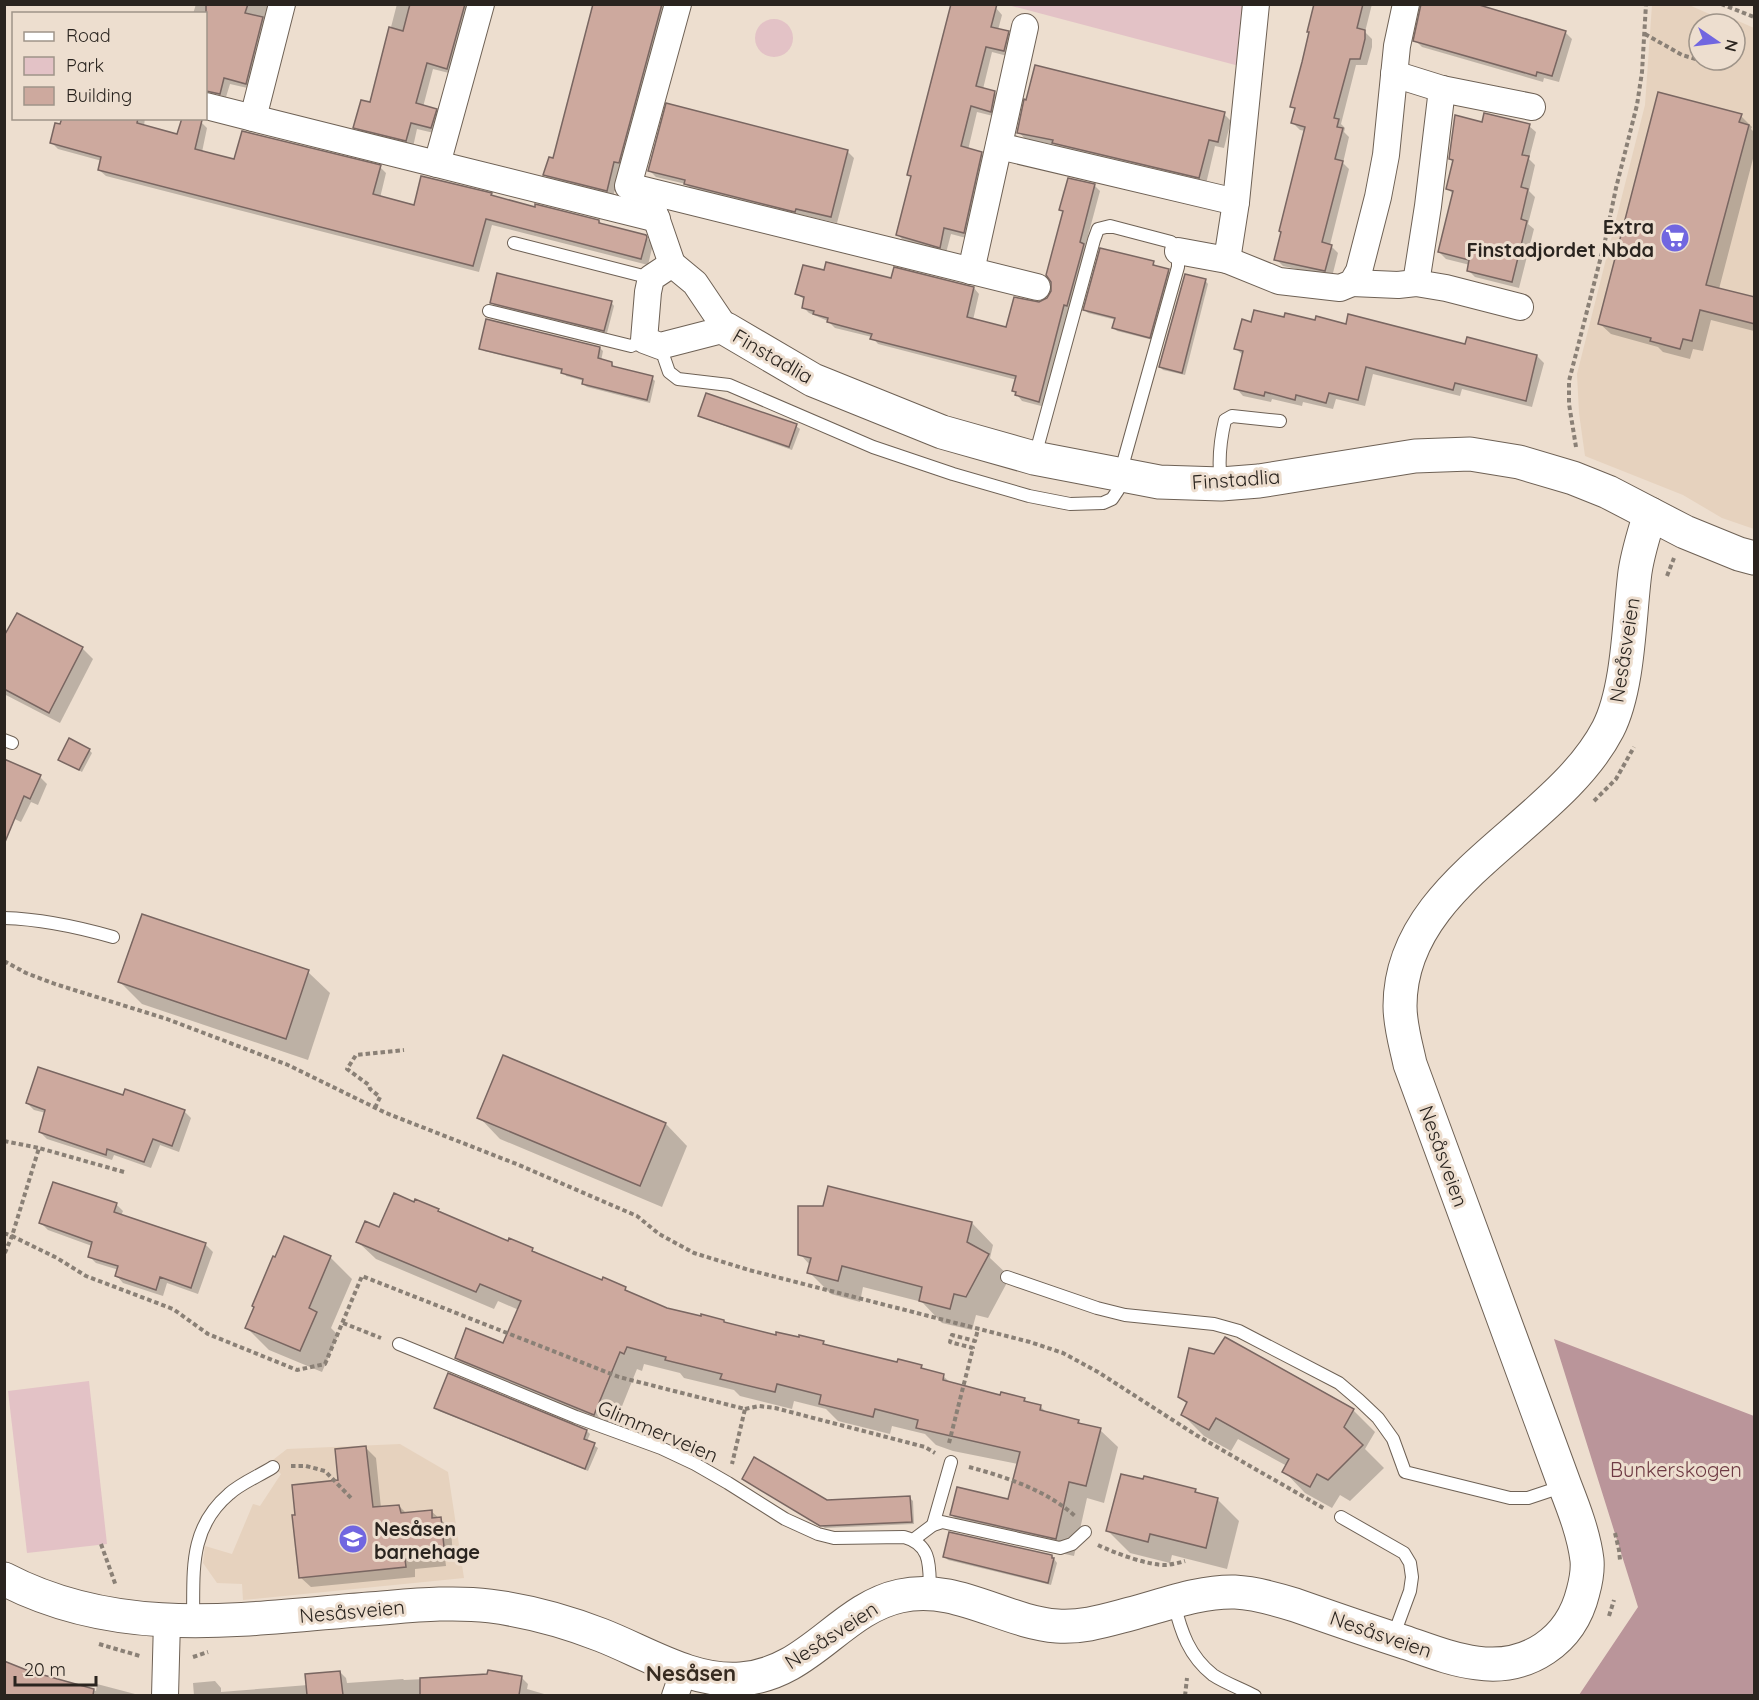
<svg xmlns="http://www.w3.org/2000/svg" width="1759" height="1700" font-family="Quicksand,sans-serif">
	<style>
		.built { fill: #e6d2be; fill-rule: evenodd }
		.green { fill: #e3c2c6 }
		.forest { fill: #ba959a }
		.shadow { fill: #0003 }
		.building { fill: #cda99e; stroke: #796661; stroke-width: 1.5 }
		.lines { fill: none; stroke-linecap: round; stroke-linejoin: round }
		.lane-casing { stroke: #6e6155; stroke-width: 14 }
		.street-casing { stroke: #6e6155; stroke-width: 28 }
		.secondary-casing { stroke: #6e6155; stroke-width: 35 }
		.path { stroke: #8a8076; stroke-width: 4; stroke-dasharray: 4.5 3; stroke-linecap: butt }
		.lane { stroke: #fff; stroke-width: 12 }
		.street { stroke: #fff; stroke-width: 26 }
		.secondary { stroke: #fff; stroke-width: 33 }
		.labels { text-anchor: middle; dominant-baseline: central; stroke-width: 6; stroke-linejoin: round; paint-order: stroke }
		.poi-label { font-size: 20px; font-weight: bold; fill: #2a241f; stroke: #eddecf; text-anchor: end }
		.street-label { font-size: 20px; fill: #2a241f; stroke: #eddecf }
		.park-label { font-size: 20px; fill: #6e3a43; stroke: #eddecf }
		.quarter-label { font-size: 22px; font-weight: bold; fill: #372b20; stroke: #eddecf }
	</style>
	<rect width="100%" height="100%" fill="#eddecf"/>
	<g class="built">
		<path d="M1652 5H1689L1723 20H1736L1754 28V529L1722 518 1683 495 1585 456 1579 413 1577 374 1645 105ZM1699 24H1735V60H1699Z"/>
		<polygon points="400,1444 448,1472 464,1578 243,1600 242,1584 217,1583 203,1563 205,1546 232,1554 253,1504 260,1506 281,1474 269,1463 287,1449"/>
	</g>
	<g class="green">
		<polygon points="1008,5 1244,5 1243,67"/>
		<circle cx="774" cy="38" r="19"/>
		<polygon points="89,1381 107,1544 27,1553 8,1391"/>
	</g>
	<polygon class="forest" points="1554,1339 1754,1416 1754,1695 1579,1695 1638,1607"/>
	<g class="shadow">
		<polygon points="196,4 275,4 252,89 230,84 226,97 216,94 215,97 206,99 206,91 209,89 207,86 206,87 206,14 193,14"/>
		<polygon points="397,4 474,4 453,74 433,69 423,107 436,110 443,117 438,134 417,129 413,147 362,134 355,127 371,104"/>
		<polygon points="594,4 665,4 613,197 552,182 545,175 555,160"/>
		<polygon points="1315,4 1372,4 1365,32 1372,39 1372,47 1367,65 1356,65 1341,124 1345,128 1344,132 1349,137 1343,163 1349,169 1330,245 1338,253 1332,277 1283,266 1276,259 1305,131 1300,130 1293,123 1296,110 1292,106 1304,63"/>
		<polygon points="996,8 1002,15 998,30 1008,32 1015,39 1011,57 992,52 983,89 995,93 1001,99 997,117 977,112 968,150 981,153 988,160 970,239 951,234 946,253 904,241 898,235 912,178 908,174"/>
		<polygon points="1565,32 1572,39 1559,82 1544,78 1543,82 1422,47 1415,40"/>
		<polygon points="1224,114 1231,121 1224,148 1215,146 1206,184 1060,149 1056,145 1025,139 1019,132"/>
		<polygon points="1741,116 1752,127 1751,129 1754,132 1754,155 1719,289 1754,299 1754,331 1711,320 1703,351 1693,349 1690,359 1663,352 1658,347 1611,334 1599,323"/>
		<polygon points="63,118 145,118 144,126 178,136 201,122 207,128 202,152 235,161 380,167 386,173 380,198 415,207 491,194 494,198 599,221 603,225 645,236 653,244 648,265 492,225 479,272 106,176 99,170 102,161 58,149 52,143 61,126"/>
		<polygon points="1483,124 1529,126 1536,132 1529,159 1535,165 1529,191 1535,197 1528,224 1534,229 1519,288 1475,277 1468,270 1470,265 1446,259 1439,252 1454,195 1448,189 1454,163 1450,159"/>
		<polygon points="848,152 854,158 837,223 802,215 802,218 692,190 686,184 656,177 649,170"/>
		<polygon points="1094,185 1100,191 1085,247 1089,251 1045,407 1022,401 1014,391 1017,380 878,344 872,337 835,328 828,321 809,313 803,307 805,300 797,294 825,272 892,280 895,269 974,288 979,294 973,320 1008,329 1039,304 1048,299 1053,292 1064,213 1061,209"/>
		<polygon points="1153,263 1156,266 1156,268 1168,271 1171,274 1153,340 1117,331 1114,328 1116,320 1088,313 1085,310"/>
		<polygon points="1205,280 1208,284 1185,375 1163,370 1160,367"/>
		<polygon points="492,302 611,302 614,306 607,333 495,306"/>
		<polygon points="1285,319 1347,325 1537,356 1544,363 1532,407 1462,389 1460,396 1373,374 1365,406 1336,399 1333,409 1303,402 1302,406 1272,399 1271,402 1243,396 1236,388 1244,356 1236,349 1252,324"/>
		<polygon points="481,348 600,348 603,351 601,361 612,363 614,368 652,378 655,381 650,403 587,387 583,384 584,381 566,376 563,371 484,351"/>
		<polygon points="700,415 796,426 800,429 792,450 703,418"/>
		<polygon points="4,631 82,648 93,659 60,723 4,694"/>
		<polygon points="89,750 92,753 82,772 60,760"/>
		<polygon points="4,761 40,777 47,784 38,805 31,802 21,822 4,814"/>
		<polygon points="308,972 330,993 308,1060 142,1004 120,982"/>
		<polygon points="504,1057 666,1124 687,1146 662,1207 500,1139 479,1117"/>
		<polygon points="124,1097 184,1111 191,1118 179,1152 160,1145 151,1168 114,1155 112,1160 47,1139 40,1132 46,1113 34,1110 27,1103"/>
		<polygon points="116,1204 123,1211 121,1216 206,1245 213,1252 198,1294 167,1283 163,1296 123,1283 117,1276 119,1270 96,1263 89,1256 92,1246 48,1230 41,1223"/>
		<polygon points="415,1204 438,1210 443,1215 509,1243 532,1249 537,1255 603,1282 604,1279 625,1289 630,1294 666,1309 724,1321 727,1325 777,1337 823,1343 827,1346 898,1364 921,1367 926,1371 943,1376 952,1384 1001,1396 1024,1399 1029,1404 1041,1407 1047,1413 1078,1421 1082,1425 1100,1430 1118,1447 1104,1503 1087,1498 1074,1556 969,1533 952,1515 1009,1501 1018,1464 953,1451 936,1445 925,1434 892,1426 890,1434 838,1421 826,1409 794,1401 792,1409 740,1396 734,1390 684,1378 680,1373 644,1364 642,1371 637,1369 612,1431 474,1375 456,1358 504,1345 519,1310 498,1301 494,1309 376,1259 358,1242 380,1229"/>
		<polygon points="972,1223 993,1245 990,1258 1010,1277 988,1318 976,1315 972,1330 942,1323 922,1302 863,1287 860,1302 831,1294 809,1272 810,1265 800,1254"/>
		<polygon points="330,1257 352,1279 331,1328 338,1335 322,1372 269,1350 247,1328"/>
		<polygon points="449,1375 587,1431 590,1434 587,1441 598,1448 588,1471 439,1411 436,1408"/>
		<polygon points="1179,1396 1353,1410 1375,1432 1365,1449 1384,1468 1350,1501 1340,1495 1332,1508 1305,1493 1284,1471 1287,1466 1238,1439 1231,1451 1204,1436 1182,1414 1188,1405"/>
		<polygon points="365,1447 376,1458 381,1508 399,1506 407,1514 431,1511 451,1529 453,1557 445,1558 446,1566 415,1569 415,1577 311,1587 300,1577 340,1482"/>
		<polygon points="743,1479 827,1502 910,1498 913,1501 914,1524 825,1528"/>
		<polygon points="1195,1491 1199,1495 1217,1499 1239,1521 1227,1569 1172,1555 1170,1563 1130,1553 1108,1531"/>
		<polygon points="1052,1556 1057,1563 1051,1585 948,1560 945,1557"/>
		<polygon points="340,1672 346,1678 347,1683 403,1679 404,1680 488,1676 522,1678 528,1684 527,1689 551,1696 194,1696 193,1683 215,1681 221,1688 221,1692 308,1685"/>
		<polygon points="39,1675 96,1691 97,1684 135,1694 137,1696 34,1696"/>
	</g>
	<g class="building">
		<polygon points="206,4 248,4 245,13 263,17 246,84 224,78 220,94 206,91"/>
		<polygon points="410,4 465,4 447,69 427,63 416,103 437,109 431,128 411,123 406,141 353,128 361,100 370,102 389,27 403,31"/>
		<polygon points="593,4 662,4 619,163 614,162 607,191 543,175 549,157 553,158"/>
		<polygon points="951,4 997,4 991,27 1009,31 1004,51 986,47 976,86 995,91 991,112 971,106 961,146 982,152 964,233 944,228 940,248 896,235 911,176 907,175"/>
		<polygon points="1314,4 1363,4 1357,28 1365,30 1365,39 1360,59 1350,59 1334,118 1339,119 1337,127 1343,128 1335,159 1343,161 1322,242 1332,245 1325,271 1274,260 1281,232 1279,231 1305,127 1291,123 1295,108 1290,107 1302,62 1309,32 1307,32"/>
		<polygon points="1421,4 1476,4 1566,31 1552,76 1537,72 1536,76 1413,41"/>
		<polygon points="1035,65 1225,112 1218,142 1209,140 1199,178 1052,143 1053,140 1017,133 1024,99 1026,100"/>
		<polygon points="1658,92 1742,114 1739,122 1749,125 1706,285 1755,297 1755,324 1700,310 1692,341 1683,339 1680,349 1650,341 1651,338 1598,324"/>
		<polygon points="666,103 848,150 831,217 796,209 795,212 684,184 685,180 648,171"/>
		<polygon points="1484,113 1530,124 1522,155 1529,156 1521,187 1528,189 1521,219 1527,221 1512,282 1467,271 1469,260 1438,252 1453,191 1446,189 1453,160 1449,159 1455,115 1482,122"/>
		<polygon points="62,118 138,118 137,123 177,134 182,118 199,118 202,120 195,149 214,154 234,159 242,131 381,165 373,194 414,205 421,176 492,193 491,195 535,207 535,204 599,220 599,223 646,235 647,237 641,259 486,219 473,266 98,170 101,157 50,143 55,123 60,124"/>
		<polygon points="1068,178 1095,184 1080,242 1084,244 1067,306 1064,305 1039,402 1015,395 1016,392 1012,391 1016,376 870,339 872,334 827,322 828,318 813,314 814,311 802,308 804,297 795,294 803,265 824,270 826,262 891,278 894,267 974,287 967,317 1006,327 1014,297 1039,302 1047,298 1051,291 1051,282 1046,275 1063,211 1059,210"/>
		<polygon points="1100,248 1154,261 1153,265 1169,269 1150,338 1112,328 1115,318 1083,310"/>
		<polygon points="497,273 612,301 604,331 490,303"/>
		<polygon points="1185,274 1206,279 1182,373 1159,367"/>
		<polygon points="1254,310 1284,317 1285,313 1315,320 1316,316 1346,324 1348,314 1465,344 1467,337 1537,355 1526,401 1455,383 1453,390 1366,367 1358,400 1329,393 1326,403 1296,395 1295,400 1265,392 1264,396 1234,389 1243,351 1234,349 1242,319 1251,322"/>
		<polygon points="486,319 600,347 598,358 612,362 612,366 653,376 647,400 582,384 583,379 561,373 562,369 479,349"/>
		<polygon points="706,393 797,424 789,447 698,416"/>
		<polygon points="17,613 83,647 49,713 4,689 4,636"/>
		<polygon points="69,738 90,749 79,770 58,760"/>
		<polygon points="4,759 41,775 30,799 24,796 5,842"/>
		<polygon points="142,914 309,970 286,1039 118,982"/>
		<polygon points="503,1055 666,1123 640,1186 477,1118"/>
		<polygon points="38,1067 123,1095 125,1089 185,1110 172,1146 153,1139 144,1162 107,1149 106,1155 39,1132 45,1110 26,1103"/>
		<polygon points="53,1182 117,1203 114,1212 206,1243 191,1288 160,1277 156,1290 115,1276 118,1266 88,1257 92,1242 39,1223"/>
		<polygon points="828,1186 972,1222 967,1242 989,1254 966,1297 954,1294 950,1309 919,1301 922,1287 842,1266 838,1281 807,1273 811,1258 798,1255 798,1206 823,1206"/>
		<polygon points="394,1193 414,1202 415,1199 439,1209 438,1211 508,1241 509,1238 533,1248 532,1251 602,1280 603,1277 626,1287 625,1290 667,1308 701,1316 701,1314 724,1320 724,1322 776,1335 776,1332 799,1337 799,1335 824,1341 823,1344 897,1362 898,1359 922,1365 921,1368 944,1374 943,1380 1000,1395 1001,1392 1025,1398 1024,1401 1041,1405 1040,1410 1079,1420 1078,1423 1101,1428 1086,1486 1069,1482 1056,1539 950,1515 957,1487 1008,1499 1020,1452 916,1428 918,1420 875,1409 873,1417 819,1404 821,1395 777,1384 775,1392 720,1379 722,1374 665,1360 666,1357 627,1347 624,1354 620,1352 594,1415 455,1358 466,1328 503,1343 521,1301 480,1284 476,1292 356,1242 365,1221 379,1227"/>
		<polygon points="284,1236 331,1256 309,1308 317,1312 300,1351 245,1328 254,1307 252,1306 273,1256 275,1257"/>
		<polygon points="1225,1337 1354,1409 1344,1427 1363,1445 1328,1480 1317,1474 1310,1487 1282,1472 1289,1459 1216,1418 1209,1430 1181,1415 1187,1402 1178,1397 1189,1348 1214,1354"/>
		<polygon points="448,1373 587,1430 584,1439 595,1443 585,1469 434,1408"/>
		<polygon points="366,1446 373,1507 399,1505 401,1513 432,1510 432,1518 441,1517 444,1547 435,1548 436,1556 405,1559 406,1567 299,1578 292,1515 295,1515 292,1485 338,1480 335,1449"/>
		<polygon points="754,1457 827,1500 910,1496 912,1522 820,1526 742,1479"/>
		<polygon points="1121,1474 1143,1479 1144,1476 1196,1489 1195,1492 1218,1498 1206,1548 1150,1534 1148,1542 1106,1531"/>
		<polygon points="949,1532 1052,1555 1052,1558 1054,1558 1048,1583 943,1557"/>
		<polygon points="4,1661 29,1671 94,1689 93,1695 4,1695"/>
		<polygon points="488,1670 522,1676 519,1695 420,1695 420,1678 487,1674"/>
		<polygon points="340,1671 343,1695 307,1695 305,1674"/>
	</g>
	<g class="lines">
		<g class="lane-casing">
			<g id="lane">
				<polyline points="514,243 651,278"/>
				<polyline points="489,311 631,346 644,340"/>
				<polyline points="660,346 669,372 678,379 729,385 873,447 953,474 1029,496 1070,504 1103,503 1112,499 1118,490 1120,474 1178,267 1178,251 1171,242 1110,226 1098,229 1094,240 1035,456"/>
				<path d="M1221 483C1218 462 1220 441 1225 420L1232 416 1280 421"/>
				<polyline points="4,740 12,743"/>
				<path d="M4 918C42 919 78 927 113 937"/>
				<polyline points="1007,1277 1097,1308 1125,1315 1214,1324 1239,1331 1339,1383 1359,1400 1378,1418 1393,1439 1405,1472 1510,1498 1528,1498 1564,1486"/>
				<path d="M399 1344 576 1417 661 1448 695 1464 728 1483 785 1519 818 1534 834 1538 904 1537C933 1545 929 1568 930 1592"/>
				<polyline points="1341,1517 1404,1553 1410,1563 1412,1577 1410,1591 1393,1637"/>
				<polyline points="933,1525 951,1462"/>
				<polyline points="913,1540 933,1525 942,1522 1060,1548 1072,1544 1085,1532"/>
				<path d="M1174 1603C1181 1632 1189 1656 1213 1675 1225 1683 1242 1689 1255 1696"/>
				<path d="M193 1620C194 1572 188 1529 229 1494 241 1483 259 1476 273 1467"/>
			</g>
		</g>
		<g class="street-casing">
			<g id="street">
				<polyline points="282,4 253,118 437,164"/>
				<polyline points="481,4 437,164 657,219"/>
				<polyline points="678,4 628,186 1037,287"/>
				<polyline points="1394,74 1442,89 1532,107"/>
				<polyline points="206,106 253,118"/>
				<polyline points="999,146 1236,202"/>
				<polyline points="651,203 672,264"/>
				<polyline points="1178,251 1227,260 1236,202 1256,4"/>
				<polyline points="1227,260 1279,281 1340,288 1352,283 1359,271 1378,197 1386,155 1397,46 1406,4"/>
				<polygon points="672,264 695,283 726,329 660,346 644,340 648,292 651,278"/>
				<polyline points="971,271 1025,27"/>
				<polyline points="1352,283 1398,285 1416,283 1446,288 1520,307"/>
				<polyline points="1416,283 1428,206 1442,89"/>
				<polyline points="165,1696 167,1621"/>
				<polyline points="675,1696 684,1670"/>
			</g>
		</g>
		<g class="secondary-casing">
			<g id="secondary">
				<polyline points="726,329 813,380 942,432 1034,458 1159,482 1221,484 1259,481 1415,456 1470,454 1519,462 1573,478 1608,492 1685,532 1739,554 1754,558"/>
				<path d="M4 1579C121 1640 244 1619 369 1609 409 1606 450 1601 490 1606 528 1611 565 1621 601 1635 645 1652 692 1683 741 1679 809 1674 840 1609 900 1596 955 1583 1004 1622 1057 1626 1082 1628 1107 1620 1130 1614 1164 1605 1200 1591 1235 1592 1255 1593 1276 1599 1295 1605 1332 1618 1369 1631 1407 1643 1430 1651 1453 1660 1477 1663 1528 1670 1571 1641 1583 1592 1586 1581 1588 1571 1587 1560 1584 1535 1574 1509 1565 1486L1410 1064C1406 1045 1400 1026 1400 1006 1400 881 1556 829 1608 729 1629 688 1629 618 1635 572 1638 552 1644 533 1650 514"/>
			</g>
		</g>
		<g class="path">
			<polyline points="1721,4 1754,17"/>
			<polyline points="1645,34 1682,55 1699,60"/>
			<polyline points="1700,60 1713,63"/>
			<polyline points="1576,447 1569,404 1569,381 1605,241 1616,188 1637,105 1642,72 1646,4"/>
			<polyline points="1667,576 1674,558"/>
			<polyline points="1594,801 1616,779 1634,747"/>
			<polyline points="4,961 26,973 55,984 167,1019 288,1065 386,1113 519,1165 637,1216 659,1234 694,1253 749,1270 1030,1342 1063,1353 1098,1372 1196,1435 1325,1509"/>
			<polyline points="375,1108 380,1097 370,1089 369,1085 347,1069 356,1055 404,1050"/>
			<polyline points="4,1141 39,1148"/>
			<polyline points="124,1172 39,1148 12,1236 57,1258 86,1276 173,1309 208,1334 297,1370 325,1364 362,1276 619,1377 745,1409 732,1464"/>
			<polyline points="4,1233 12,1236 4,1255"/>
			<polyline points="343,1323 381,1338"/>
			<polyline points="745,1409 759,1406 775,1408 925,1447 935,1453"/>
			<polyline points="949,1443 973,1348 950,1342 952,1335 975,1341 978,1329"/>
			<polyline points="291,1466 306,1466 325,1471 352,1499"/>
			<path d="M969 1467C1006 1477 1046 1490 1075 1516"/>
			<polyline points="1615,1533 1619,1550 1620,1560"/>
			<polyline points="101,1544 116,1586"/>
			<path d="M1098 1545C1114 1553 1150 1566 1167 1565 1173 1564 1179 1563 1185 1561"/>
			<polyline points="1609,1616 1614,1600"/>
			<polyline points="99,1644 140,1656"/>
			<polyline points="193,1657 208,1652"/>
			<polyline points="1185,1696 1187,1678"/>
		</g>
		<use href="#lane" class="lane"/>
		<use href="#street" class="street"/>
		<use href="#secondary" class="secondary"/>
	</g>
	<defs>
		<g id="supermarket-disc" transform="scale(1.5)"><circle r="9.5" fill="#7166e0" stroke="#eddecf"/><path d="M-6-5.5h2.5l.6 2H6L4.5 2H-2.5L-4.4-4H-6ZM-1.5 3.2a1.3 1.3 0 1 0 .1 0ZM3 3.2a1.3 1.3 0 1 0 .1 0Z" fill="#fff"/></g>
		<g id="school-disc" transform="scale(1.5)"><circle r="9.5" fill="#7166e0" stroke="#eddecf"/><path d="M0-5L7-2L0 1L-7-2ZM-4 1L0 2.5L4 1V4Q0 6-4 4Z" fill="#fff"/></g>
	</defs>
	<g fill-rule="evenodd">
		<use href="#supermarket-disc" x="1675" y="238"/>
		<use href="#school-disc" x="353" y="1539"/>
	</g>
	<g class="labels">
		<g class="poi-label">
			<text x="1654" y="226">Extra<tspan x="1654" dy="23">Finstadjordet Nbda</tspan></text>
			<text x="374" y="1528" text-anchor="start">Nesåsen<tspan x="374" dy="23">barnehage</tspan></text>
		</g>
		<g class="street-label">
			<text transform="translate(773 356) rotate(30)">Finstadlia</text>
			<text transform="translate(1236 479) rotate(-4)">Finstadlia</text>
			<text transform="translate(1624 650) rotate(-81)">Nesåsveien</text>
			<text transform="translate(1444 1156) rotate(70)">Nesåsveien</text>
			<text transform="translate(658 1431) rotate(23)">Glimmerveien</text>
			<text transform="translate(352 1611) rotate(-5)">Nesåsveien</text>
			<text transform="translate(1381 1634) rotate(19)">Nesåsveien</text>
			<text transform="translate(831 1635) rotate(-33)">Nesåsveien</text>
		</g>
		<g class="park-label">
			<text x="1676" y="1469">Bunkerskogen</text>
		</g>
		<g class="quarter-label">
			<text x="691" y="1673">Nesåsen</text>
		</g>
	</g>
	<rect width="1759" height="1700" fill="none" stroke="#2a241f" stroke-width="12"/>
	<rect x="12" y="12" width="195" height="108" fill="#eddecf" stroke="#9f9489" stroke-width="1.5"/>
	<rect x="24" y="32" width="30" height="9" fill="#ffffff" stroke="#9f9489" stroke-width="1.5"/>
	<text x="66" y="42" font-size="18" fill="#2a241f">Road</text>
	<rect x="24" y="57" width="30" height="18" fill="#e3c2c6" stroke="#9f9489" stroke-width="1.5"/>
	<text x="66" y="72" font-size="18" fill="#2a241f">Park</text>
	<rect x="24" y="87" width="30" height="18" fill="#cda99e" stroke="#9f9489" stroke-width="1.5"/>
	<text x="66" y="102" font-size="18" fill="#2a241f">Building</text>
	<g transform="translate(1717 42) rotate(104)"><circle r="28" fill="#eddecf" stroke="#9f9489" stroke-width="1.5"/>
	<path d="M0-4.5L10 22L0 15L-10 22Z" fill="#7166e0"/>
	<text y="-9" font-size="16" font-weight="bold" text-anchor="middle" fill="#2a241f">N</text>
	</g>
	<path d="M15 1676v9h81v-9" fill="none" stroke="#2a241f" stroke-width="3"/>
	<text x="24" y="1676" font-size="18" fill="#2a241f" stroke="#eddecf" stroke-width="4.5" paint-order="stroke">20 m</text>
</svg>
